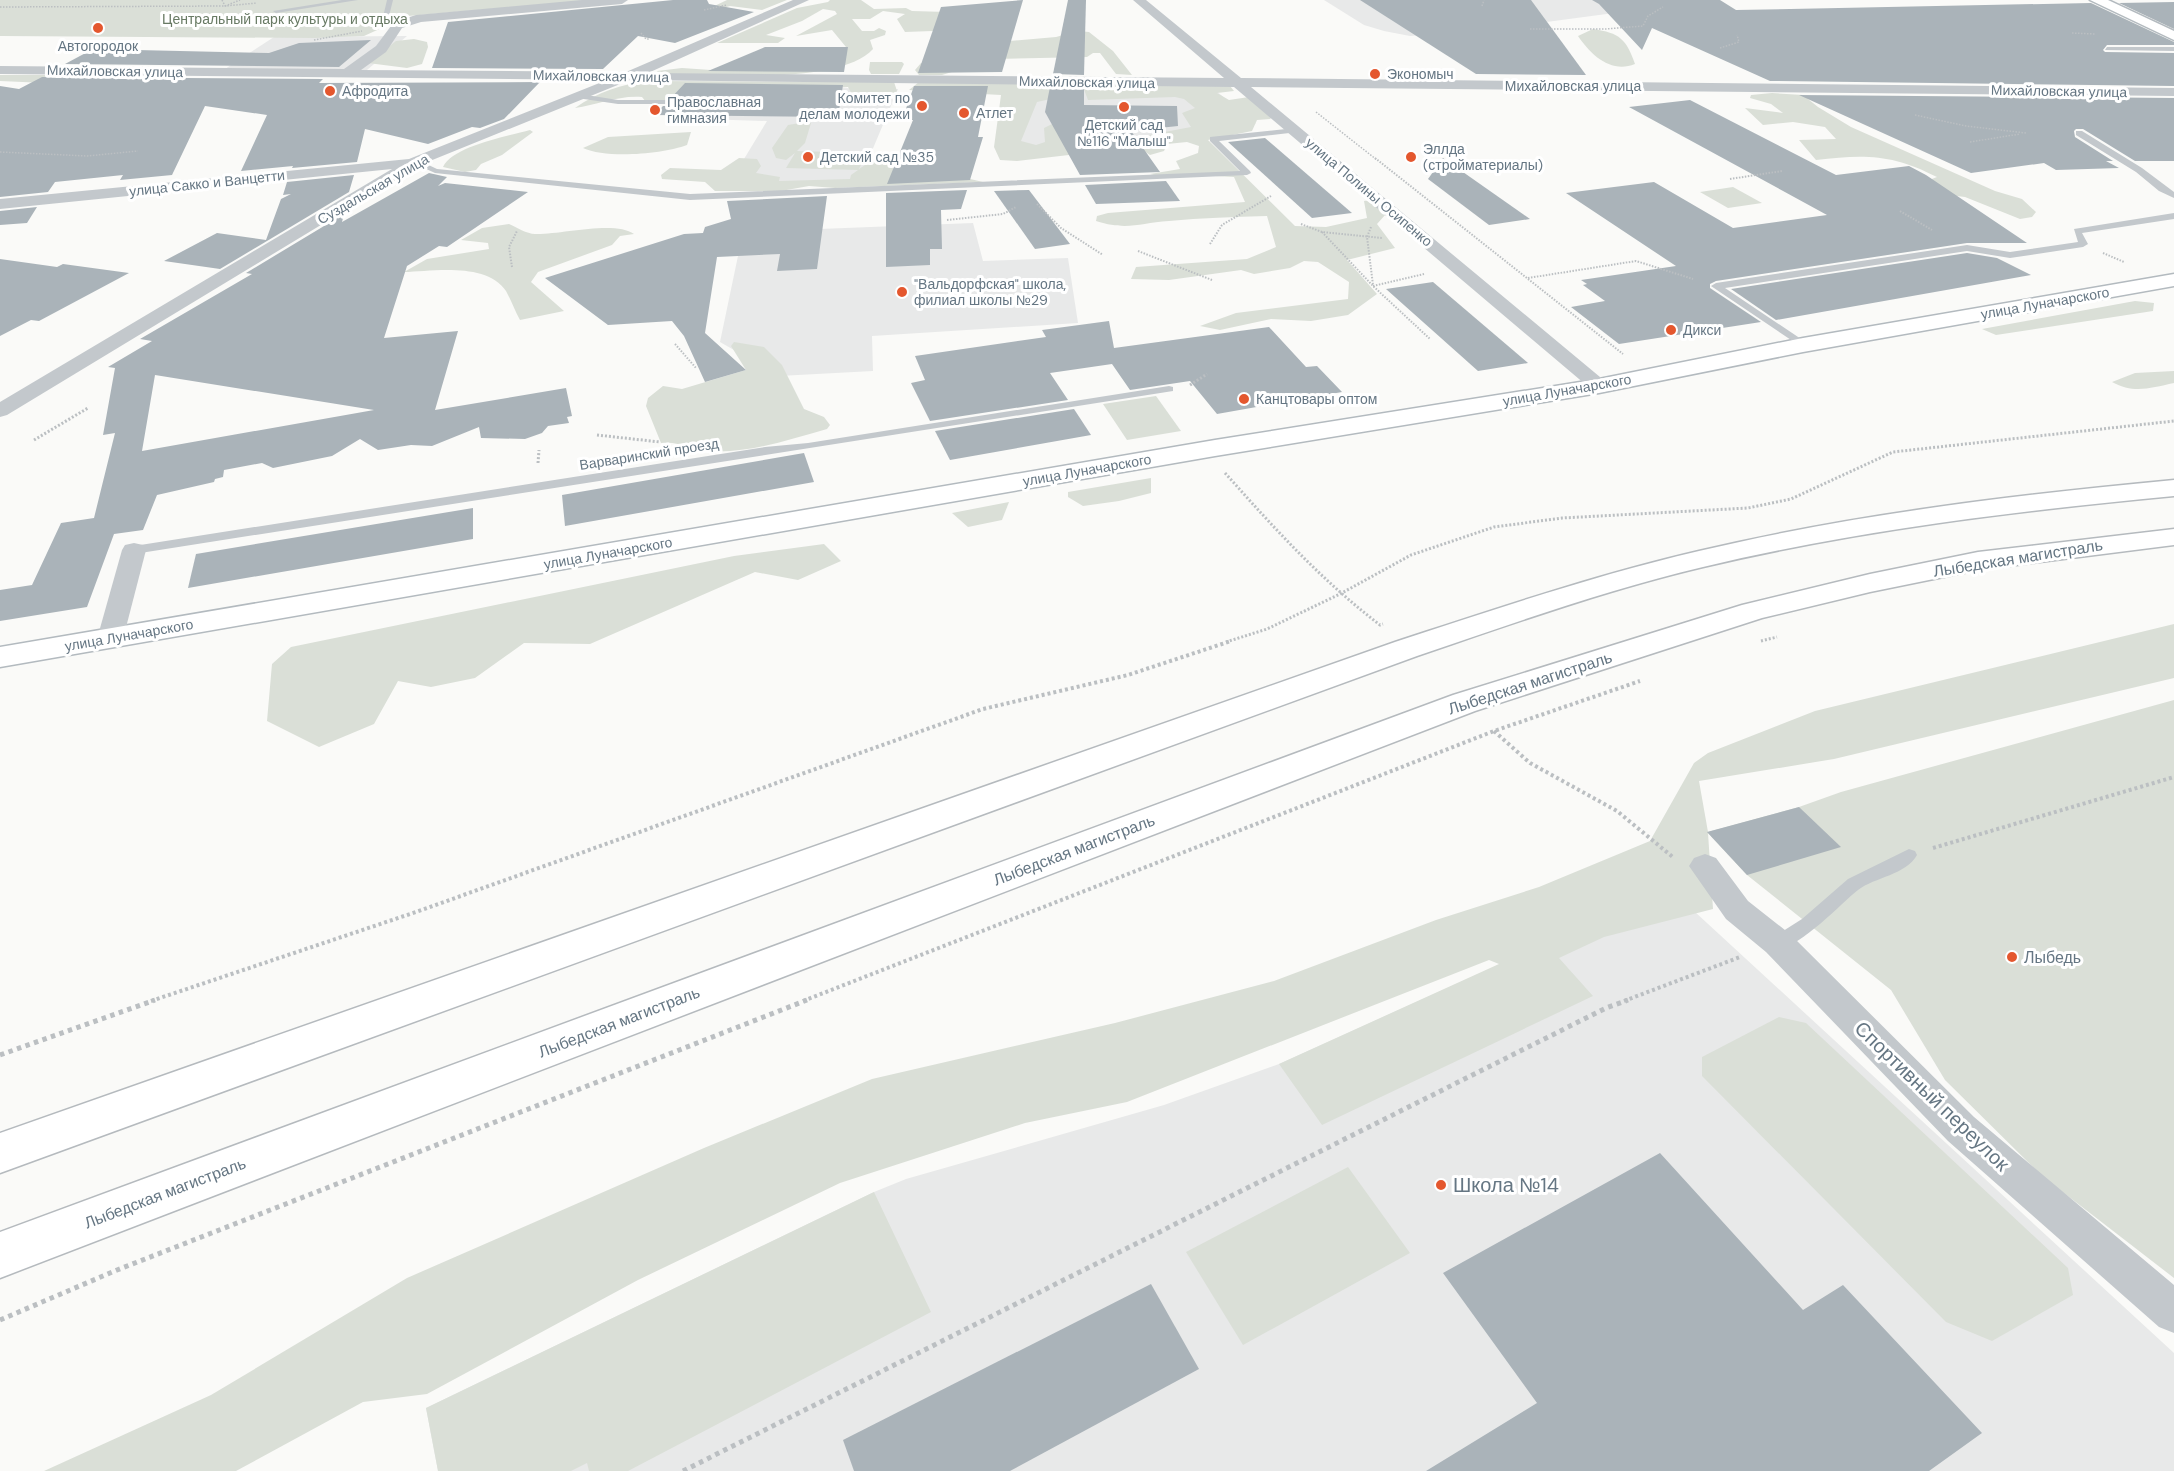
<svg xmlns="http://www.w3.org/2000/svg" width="2174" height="1471" font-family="'DM Sans',sans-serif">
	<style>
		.built { fill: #e8e9e9 }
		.green { fill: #dadfd7 }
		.building { fill: #aab3b9; fill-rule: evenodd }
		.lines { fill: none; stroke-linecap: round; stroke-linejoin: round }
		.secondary-casing { stroke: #b3babf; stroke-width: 3 }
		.primary-casing { stroke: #b5babe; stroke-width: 3 }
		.path-far4 { stroke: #bbbfc2; stroke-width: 1.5; stroke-dasharray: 1.5 1.5; stroke-linecap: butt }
		.path-far3 { stroke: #bbbfc2; stroke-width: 2; stroke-dasharray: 1.5 1.5; stroke-linecap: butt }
		.path-far2 { stroke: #bbbfc2; stroke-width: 3; stroke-dasharray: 2 2; stroke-linecap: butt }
		.path-far1 { stroke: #bbbfc2; stroke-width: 4; stroke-dasharray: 3 3; stroke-linecap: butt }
		.path { stroke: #bbbfc2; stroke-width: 5; stroke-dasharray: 4.5 4.5; stroke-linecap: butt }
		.lane { fill: #c3c8cc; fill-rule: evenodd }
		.street { fill: #c3c8cc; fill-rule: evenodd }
		.secondary { fill: #fff; fill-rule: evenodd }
		.primary { fill: #fff; fill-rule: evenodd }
		.poi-dot { fill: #e4572e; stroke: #fff; stroke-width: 2 }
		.labels { text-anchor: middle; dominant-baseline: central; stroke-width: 6; stroke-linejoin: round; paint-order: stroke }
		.far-park-label { font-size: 14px; fill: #687a64; stroke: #fff }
		.far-poi-label { font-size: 14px; fill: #657683; stroke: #fff; text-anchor: start }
		.far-street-label { font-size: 14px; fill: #657683; stroke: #fff }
		.street-label { font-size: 16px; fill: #657683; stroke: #fff }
		.poi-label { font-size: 16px; fill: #657683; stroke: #fff; text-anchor: start }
		.near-street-label { font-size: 20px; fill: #657683; stroke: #fff }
		.near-poi-label { font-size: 20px; fill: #657683; stroke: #fff; text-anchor: start }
	</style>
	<rect width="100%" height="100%" fill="#fafaf8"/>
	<g class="built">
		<polygon points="1324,0 1624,0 1614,13 1494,29 1410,36 1384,31 1364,25"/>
		<polygon points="407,36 367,70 225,69 274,37"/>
		<polygon points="725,87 774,87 898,89 858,184 727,187 767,121 701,119"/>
		<polygon points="1015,90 1215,90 1256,124 1006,155"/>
		<polygon points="973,223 983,261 1068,258 1078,323 872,336 873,371 779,376 720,342 743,232"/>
		<polygon points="1669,888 2174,1353 2174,1471 438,1471 426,1408 874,1192 906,1179 1164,1105 1279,1064"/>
	</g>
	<g class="green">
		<polygon points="0,0 595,0 408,16 364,36 315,38 0,36"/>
		<polygon points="727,0 787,0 762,10 730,6 706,13 706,10"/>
		<path d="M830 0H861L874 9 906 8 912 11 947 12 1010 41 1056 37 1078 31 1089 32 1113 51 1132 75 1116 74 1100 53H1093L1087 57 994 59 942 75H919L915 70 921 63 961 62 960 30 905 32 897 19 905 14 883 11 870 19H852L862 31H874L879 28 886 31 885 35 870 40 873 49C841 84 725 75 679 75L659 73 657 71 682 68 711 70 846 47 832 30 796 36 837 14 835 11 823 9 802 21 766 35 785 38 778 43H717L797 8 828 2Z"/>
		<path d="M1593 29C1620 33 1626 39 1635 64 1611 74 1591 55 1578 36Z"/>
		<polygon points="414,39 427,42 428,47 422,64 407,68 368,63 396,41"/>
		<polygon points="870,62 902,62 904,64 899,74 871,74 869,70"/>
		<polygon points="0,75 75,75 45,83 0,81"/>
		<path d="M649 81 894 82 897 91 884 98 853 96 848 87 714 95 701 104 646 102 642 97C619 95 597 105 575 108 598 92 621 84 649 81Z"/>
		<path d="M919 82 1055 84 1064 86 1055 98 1037 102 1021 141 1036 145 1045 142 1044 128 1054 123 1117 141 1191 127 1182 113 1195 108 1184 99 1175 97 1088 100 1082 84 1230 86 1234 91 1217 93 1229 100 1249 97 1274 115 1270 119 1257 120 1252 131 1208 140 1295 226 1326 227 1367 218 1364 201 1370 200 1386 214 1377 224 1395 248 1347 260 1377 294 1348 315 1311 321 1271 319 1220 330 1200 326 1236 313 1348 299 1349 282 1318 262 1304 261 1290 268 1254 274 1241 270 1169 280 1131 279 1136 267 1247 259 1276 247 1267 216C1234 217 1201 218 1169 221 1139 223 1127 231 1096 221L1097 216 1108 213 1245 202 1234 177 1196 175 1166 178 1150 174 1180 169 1176 161 1198 153 1199 146 1187 142 1167 144 1164 151 1150 155 1138 147 1017 161 1000 160 994 147 1001 95 909 90Z"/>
		<path d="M1772 93 1803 95 1818 107 1851 127 1995 191 2022 199 2036 212 2032 217 2020 219 1965 197 1941 194 1924 182 1937 177C1893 154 1864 154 1816 160L1799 140 1836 139 1825 127 1793 122 1763 125 1745 108 1783 113 1771 104 1750 98 1751 95Z"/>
		<polygon points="800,123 811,123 805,143 797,151 867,153 859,169 877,157 886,158 896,172 949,174 983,182 835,188 809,186 781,191 715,191 705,182 662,179 661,175 670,168 721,170 739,158 757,159 761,166 756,173 780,177 779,181 850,179 851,175 858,170 786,168 795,153 786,160 776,158 772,148 788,125"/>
		<path d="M530 130 533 132 502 155 481 164 476 170 465 172 443 167C453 146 509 136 530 130Z"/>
		<path d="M691 132 687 145C663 154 606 159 583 148L608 137Z"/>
		<polygon points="1733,187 1762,203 1728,208 1700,192"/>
		<path d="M509 224C516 227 527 234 535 234 559 235 615 220 634 234L620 236 612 245 538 272 531 282 564 311 520 320C515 311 511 300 506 291 487 262 433 271 404 272L427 259 489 249 488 243 461 240 482 228Z"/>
		<polygon points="2135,301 2154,303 2153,311 1996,335 1982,329"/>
		<path d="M734 342 764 347 782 365 804 409 824 417 830 425 827 429C787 440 749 454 707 451 690 450 681 441 661 443L646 406 648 398 663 386 682 389 746 370 731 346Z"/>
		<path d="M2174 371V383C2150 388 2134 394 2112 382L2135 373Z"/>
		<polygon points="1156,396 1181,431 1127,440 1103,404"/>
		<polygon points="1151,478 1151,493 1119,501 1083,506 1068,497 1068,492"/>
		<polygon points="1009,502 1002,520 968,527 952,513"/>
		<polygon points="824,544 841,561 798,580 755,572 590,644 524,643 475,678 431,687 398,681 374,724 319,747 267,721 272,664 291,647 734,556"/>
		<polygon points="2174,624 2174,678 1834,759 1699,781 1708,832 1799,807 1841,792 2174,700 2174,1278 2042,1176 1945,1080 1891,990 1747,875 1708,833 1713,909 1604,937 1559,958 1593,996 1322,1125 1279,1064 1499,964 1489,960 1127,1102 1025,1123 840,1183 638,1280 427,1394 363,1402 236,1471 44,1471 211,1395 407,1278 704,1148 872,1079 1115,1023 1274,981 1436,920 1539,887 1650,841 1694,763 1708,753 1815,711"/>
		<polygon points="1779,1017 1806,1023 2068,1268 2073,1295 1992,1341 1946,1322 1702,1076 1702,1057"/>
		<polygon points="1348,1167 1410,1253 1243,1345 1186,1252"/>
		<polygon points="874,1192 931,1312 628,1471 589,1471 587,1463 571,1471 438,1471 426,1408"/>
	</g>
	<g class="building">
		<polygon points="673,0 707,0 709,4 754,12 675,43 638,36 603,69 432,68 448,22"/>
		<polygon points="1023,0 1002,72 918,73 941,7"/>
		<polygon points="1068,0 1086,0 1084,75 1053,74"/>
		<polygon points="1360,0 1531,0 1586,75 1476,74"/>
		<polygon points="1592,0 1720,0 1736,10 2091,3 2174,42 2174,45 2107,45 2103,50 2105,52 2174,53 2174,86 1770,81 1652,28 1642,50 1599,4"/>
		<polygon points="2174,2 2174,29 2119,3"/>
		<polygon points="371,40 339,67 65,64 93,49 269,53 299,43"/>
		<polygon points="765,47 848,47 844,72 708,71"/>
		<polygon points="42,77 323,79 319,83 540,82 504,119 480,128 472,127 428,144 365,129 357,162 292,168 293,166 241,171 267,115 205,106 172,175 120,180 123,175 55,182 48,192 0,197 0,86 19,89"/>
		<polygon points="685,83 843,85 838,117 654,115 663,106 704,106 710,103 704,98 671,98"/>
		<polygon points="914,86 988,86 978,137 983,137 970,180 887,184 913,120 902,120"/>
		<polygon points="1050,87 1084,88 1084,105 1177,106 1178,126 1131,131 1160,172 1080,175 1045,112"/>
		<polygon points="1799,95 2174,98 2174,161 2135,161 2083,129 2076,129 2074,131 2075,137 2113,161 2106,161 2119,168 2056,170 2044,163 1971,173"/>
		<polygon points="1690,100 1836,175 1909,166 1926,175 2027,243 1967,243 1716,281 1710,284 1710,288 1761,322 1619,344 1571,307 1605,301 1583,285 1587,284 1581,280 1676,266 1566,193 1654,182 1733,228 1827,215 1629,107"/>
		<polygon points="1265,138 1352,213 1312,218 1228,142"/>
		<polygon points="1443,158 1530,219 1489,225 1428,179"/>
		<path d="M429 173 447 177 438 186 445 183 528 192 447 247 439 246 407 266 384 338 458 331 435 410 566 388 572 416 567 417 569 423 548 426 542 433 525 439 481 438 479 427 432 446 411 445 378 450 360 439 332 456 273 468 262 463 224 470 223 477 215 479 214 482 157 495 143 530 114 534 87 607 0 621V590L32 585 61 523 94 518 115 433 103 435 115 368 108 367 152 341 140 339 252 274 246 273 344 214 342 222ZM155 375 374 410 142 451Z"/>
		<polygon points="354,175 349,192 220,269 164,261 217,233 266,240 281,199 291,194 283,195 287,182"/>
		<polygon points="1166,181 1180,201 1096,204 1085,185"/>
		<polygon points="967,190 961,209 941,210 942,249 930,249 930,265 886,267 886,193"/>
		<polygon points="1029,190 1070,244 1035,249 994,191"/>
		<polygon points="827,196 817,269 777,271 780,254 717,257 705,333 746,370 705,382 684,336 672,321 608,325 545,278 684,234 703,233 705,227 731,219 727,201"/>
		<polygon points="37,207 27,223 0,225 0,211"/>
		<polygon points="1967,253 1997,258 2031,275 1776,320 1731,289"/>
		<polygon points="0,259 57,267 63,264 129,273 39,321 31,320 0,336"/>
		<polygon points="1433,282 1528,363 1478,371 1386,289"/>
		<polygon points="1109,321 1114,348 1269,327 1306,367 1317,366 1342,392 1217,414 1190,381 1130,390 1112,364 1050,373 1068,400 930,421 911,383 925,380 915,356 1046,337 1042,330"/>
		<polygon points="1074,409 1091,435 950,460 935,431"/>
		<polygon points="804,453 814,482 565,526 562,495"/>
		<polygon points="473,508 473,539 188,588 196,554"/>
		<polygon points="1799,807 1841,847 1747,875 1707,832"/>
		<polygon points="1660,1153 1803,1310 1843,1285 1982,1433 1929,1471 1426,1471 1537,1403 1443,1273"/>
		<polygon points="1151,1284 1199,1369 1010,1471 854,1471 843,1440"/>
	</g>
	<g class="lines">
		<g class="secondary-casing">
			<g id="secondary">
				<polygon points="2090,0 2108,0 2174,31 2174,40"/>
				<polygon points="2174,274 2174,286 1803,352 1599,393 1215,456 0,667 0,647 1215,440 1599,379 1803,338"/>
			</g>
		</g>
		<g class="primary-casing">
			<g id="primary">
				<path d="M2174 480V496C2016 511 1858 530 1703 567 1606 590 1511 624 1417 656L0 1173V1133L1395 642C1496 609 1596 575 1699 551 1855 514 2015 495 2174 480Z"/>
				<polygon points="2174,529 2174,545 1978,570 1870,592 1762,618 1475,711 0,1278 0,1232 1453,695 1742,605 1870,574 1978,552"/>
			</g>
		</g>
		<g class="path-far4">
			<polyline points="222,0 225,6 257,3"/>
			<polyline points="1482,6 1484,0"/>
			<polyline points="0,7 225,6 240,0"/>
			<polyline points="704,10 727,5"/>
			<polyline points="1530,29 1605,29 1643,26 1648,16 1663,7"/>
			<polyline points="641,33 646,39 650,39"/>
			<polyline points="2072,33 2095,34"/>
			<polyline points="314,40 362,31"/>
			<polyline points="1720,48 1739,42 1737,35"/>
			<polyline points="1316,112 1377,160"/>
			<polyline points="1915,115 1966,126 2026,133"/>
			<polyline points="1970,142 2020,134"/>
			<polyline points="0,152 87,156 138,151"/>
		</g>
		<g class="path-far3">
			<polyline points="1375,158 1623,354"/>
			<polyline points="1730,179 1782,171"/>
			<polyline points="1037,204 1061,228 1103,255"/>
			<polyline points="1900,211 1932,230"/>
			<polyline points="947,220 1003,214 1016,207"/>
			<polyline points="1301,224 1322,232 1382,238"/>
			<polyline points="1371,227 1367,237 1373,285"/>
			<polyline points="1322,232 1373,286 1430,339"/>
			<polyline points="1210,244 1222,225 1271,196"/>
			<polyline points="1138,251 1212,280"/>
			<polyline points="2103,253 2124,262"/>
			<polyline points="512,267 509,247 517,231"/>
			<polyline points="1528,278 1636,261 1693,279"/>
			<polyline points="1373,286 1424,274"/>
			<polyline points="675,344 696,368"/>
		</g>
		<g class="path-far2">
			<polyline points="1190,385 1207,374"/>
			<polyline points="597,435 660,442"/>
			<polyline points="34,440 88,408"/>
			<polyline points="538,463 539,450"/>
			<path d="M1225 473C1275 529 1320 579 1380 625L1383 624"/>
			<polyline points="1761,641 1777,637"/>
			<polyline points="1226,642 1267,629 1340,594 1411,555 1494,527 1562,518 1748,508 1791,499 1893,452 2174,421"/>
		</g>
		<g class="path-far1">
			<polyline points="1494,731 1530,763 1617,811 1674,858"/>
			<polyline points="1933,848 2174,777"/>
			<polyline points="151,1001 416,912 983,709 1128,675 1231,641"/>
			<polyline points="803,1001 1494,731 1640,681"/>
			<polyline points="1624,1001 1740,957"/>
		</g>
		<g class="path">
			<polyline points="0,1055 155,1000"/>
			<polyline points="0,1320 117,1270 807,1000"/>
			<polyline points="683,1471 1606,1008 1628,1000"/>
		</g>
		<g class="lane">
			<polygon points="342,0 358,0 276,13 273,11"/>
			<polygon points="387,0 393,0 389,16 400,24 400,26 396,26 383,17"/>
			<polygon points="2107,47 2174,47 2174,51 2105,50"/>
			<polygon points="580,94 618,100 704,100 708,102 704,104 618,104 577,98"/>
			<polygon points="1295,128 1298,128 1298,132 1219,141 1250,171 1251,173 1247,175 690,200 435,173 411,162 418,160 437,169 690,194 1240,171 1210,141 1210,137"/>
			<polygon points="2076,131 2082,131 2142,168 2174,192 2174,198 2159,191 2136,172 2076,135"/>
			<polygon points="2174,213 2174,219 2082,233 2088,244 2083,247 2010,258 1967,251 1725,288 1807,343 1808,345 1803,348 1711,286 1716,283 1967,245 2010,252 2078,242 2074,229"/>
			<polygon points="1169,386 1173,387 1173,391 134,554 128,550 134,546 765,447 808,443"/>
			<path d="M1909 849 1915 851 1917 855C1906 875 1875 877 1858 890 1840 904 1794 955 1772 948L1769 943 1772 938 1802 919 1848 879Z"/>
		</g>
		<g class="street">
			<polygon points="582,0 628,0 622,4 421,22 402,28 386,52 361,70 626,72 793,0 809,0 648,73 1224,78 1133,0 1146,0 1241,78 2174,88 2174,96 1251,87 1606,382 1609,386 1606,390 1599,392 1592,390 1234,87 630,80 420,165 7,415 0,417 0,402 392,169 0,209 0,199 409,159 607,80 0,74 0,66 344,69 376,46 394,22 416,15"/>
			<polygon points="134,543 143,545 146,550 123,639 119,645 110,647 101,645 97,639 122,550 125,545"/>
			<polygon points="1705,854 1716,858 1748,901 1790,934 1974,1117 2174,1285 2174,1333 2159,1327 1948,1141 1766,952 1726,919 1689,866 1694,858"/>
		</g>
		<use href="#secondary" class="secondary"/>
		<use href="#primary" class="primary"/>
	</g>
	<g class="poi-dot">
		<circle cx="98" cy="28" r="6"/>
		<circle cx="1375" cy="74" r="6"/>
		<circle cx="330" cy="91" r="6"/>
		<circle cx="922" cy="106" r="6"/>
		<circle cx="1124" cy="107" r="6"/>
		<circle cx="655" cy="110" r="6"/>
		<circle cx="964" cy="113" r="6"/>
		<circle cx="808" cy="157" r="6"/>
		<circle cx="1411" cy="157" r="6"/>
		<circle cx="902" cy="292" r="6"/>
		<circle cx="1671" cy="330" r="6"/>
		<circle cx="1244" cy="399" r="6"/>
		<circle cx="2012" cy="957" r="6"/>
		<circle cx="1441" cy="1185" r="6"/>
	</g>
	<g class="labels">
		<g class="far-park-label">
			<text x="285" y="19">Центральный парк культуры и отдыха</text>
		</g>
		<g class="far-poi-label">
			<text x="98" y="46" text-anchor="middle">Автогородок</text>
			<text x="1387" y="74">Экономыч</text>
			<text x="342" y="91">Афродита</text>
			<text x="910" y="98" text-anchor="end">Комитет по<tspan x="910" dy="16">делам молодежи</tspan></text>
			<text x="667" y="102">Православная<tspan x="667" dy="16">гимназия</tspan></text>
			<text x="976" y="113">Атлет</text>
			<text x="1124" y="125" text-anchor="middle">Детский сад<tspan x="1124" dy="16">№116 "Малыш"</tspan></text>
			<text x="1423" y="149">Эллда<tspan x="1423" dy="16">(стройматериалы)</tspan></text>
			<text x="820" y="157">Детский сад №35</text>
			<text x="914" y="284">"Вальдорфская" школа,<tspan x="914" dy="16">филиал школы №29</tspan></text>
			<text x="1683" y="330">Дикси</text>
			<text x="1256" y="399">Канцтовары оптом</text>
		</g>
		<g class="far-street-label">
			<text transform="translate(115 71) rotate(1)">Михайловская улица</text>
			<text transform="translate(601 76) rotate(1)">Михайловская улица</text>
			<text transform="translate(1087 82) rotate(1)">Михайловская улица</text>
			<text x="1573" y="86">Михайловская улица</text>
			<text transform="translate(2059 91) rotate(1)">Михайловская улица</text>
			<text transform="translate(207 183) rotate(-6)">улица Сакко и Ванцетти</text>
			<text transform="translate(373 189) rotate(-30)">Суздальская улица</text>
			<text transform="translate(1369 192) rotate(40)">улица Полины Осипенко</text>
			<text transform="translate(2045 303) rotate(-10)">улица Луначарского</text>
			<text transform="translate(1567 390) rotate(-10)">улица Луначарского</text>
			<text transform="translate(649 454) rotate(-9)">Варваринский проезд</text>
			<text transform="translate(1087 470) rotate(-10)">улица Луначарского</text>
			<text transform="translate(608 553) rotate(-10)">улица Луначарского</text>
			<text transform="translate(129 635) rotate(-10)">улица Луначарского</text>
		</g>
		<g class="street-label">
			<text transform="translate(2018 558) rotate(-9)">Лыбедская магистраль</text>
			<text transform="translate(1530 683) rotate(-18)">Лыбедская магистраль</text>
			<text transform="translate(1074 850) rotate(-21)">Лыбедская магистраль</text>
			<text transform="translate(619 1022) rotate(-21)">Лыбедская магистраль</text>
			<text transform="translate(165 1193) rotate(-21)">Лыбедская магистраль</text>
		</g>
		<g class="poi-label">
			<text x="2024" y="957">Лыбедь</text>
		</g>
		<g class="near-street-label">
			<text transform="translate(1932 1096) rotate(44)">Спортивный переулок</text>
		</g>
		<g class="near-poi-label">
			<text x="1453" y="1185">Школа №14</text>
		</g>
	</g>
</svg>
